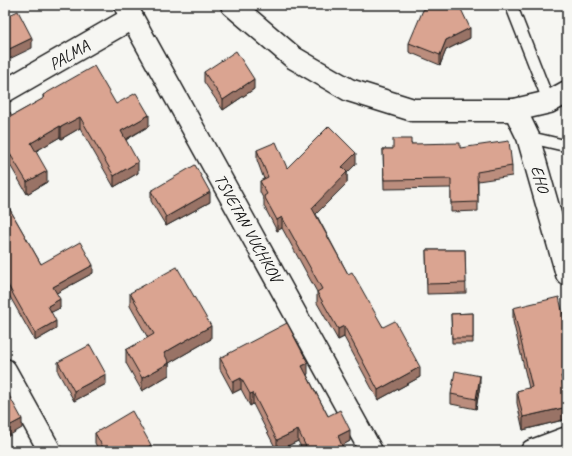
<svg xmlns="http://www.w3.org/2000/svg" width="572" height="456" font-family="Caveat,sans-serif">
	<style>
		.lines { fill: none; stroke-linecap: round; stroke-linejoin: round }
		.lane-casing { stroke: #1c1c1c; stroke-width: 14 }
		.street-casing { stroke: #1c1c1c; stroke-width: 25 }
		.secondary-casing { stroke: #1c1c1c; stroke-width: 25 }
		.lane { stroke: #f6f6f2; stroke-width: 11 }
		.street { stroke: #f6f6f2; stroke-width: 22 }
		.secondary { stroke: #f6f6f2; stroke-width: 22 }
		.wall { fill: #bb8d7d; stroke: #1c1c1c }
		.shaded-wall { fill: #997366; stroke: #1c1c1c }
		.building { fill: #daa491; stroke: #1c1c1c }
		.labels { text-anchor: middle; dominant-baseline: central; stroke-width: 4; stroke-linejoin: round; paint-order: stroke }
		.street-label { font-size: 17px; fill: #1c1c1c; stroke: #f6f6f2 }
	</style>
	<rect width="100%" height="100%" fill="#f6f6f2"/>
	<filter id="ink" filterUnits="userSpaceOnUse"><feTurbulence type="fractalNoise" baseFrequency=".025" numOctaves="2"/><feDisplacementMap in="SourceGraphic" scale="8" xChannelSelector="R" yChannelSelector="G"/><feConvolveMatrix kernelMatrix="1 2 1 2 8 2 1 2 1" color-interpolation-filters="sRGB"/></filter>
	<g filter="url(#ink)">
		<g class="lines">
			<g class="lane-casing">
				<g id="lane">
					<polyline points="511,5 549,102"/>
					<polyline points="528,137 567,146"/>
				</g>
			</g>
			<g class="street-casing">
				<g id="street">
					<polyline points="125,5 371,451"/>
					<polyline points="5,91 132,18"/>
					<polyline points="515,110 528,137 567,274"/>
					<polyline points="5,370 50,451"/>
					<polyline points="532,451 567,438"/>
				</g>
			</g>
			<g class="secondary-casing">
				<polyline id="secondary" points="232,5 294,58 349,90 413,110 515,110 549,102 567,92"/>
			</g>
			<use href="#lane" class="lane"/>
			<use href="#street" class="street"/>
			<use href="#secondary" class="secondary"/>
		</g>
		<g class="wall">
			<polygon points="470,38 446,50 440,65 409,52 409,43"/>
			<polygon points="204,72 254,89 223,110 204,82"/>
			<polygon points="43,95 116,104 149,126 126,140 138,173 114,187 80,128 61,139 60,137 36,151 47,182 27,194 10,165 5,168 5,114 12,116 43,99"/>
			<polygon points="411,144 460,148 512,166 512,176 478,181 478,211 451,212 451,188 384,189 383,149 393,149"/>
			<polygon points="257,150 287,168 356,164 347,173 347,183 316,214 348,274 383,327 420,377 378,400 344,337 338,340 317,303 317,292 282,228 277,231 264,206 264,200 260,192 260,181 264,179 257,160"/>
			<polygon points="151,191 210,202 166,226 151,201"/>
			<polygon points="5,201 41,264 93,273 56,293 60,308 51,312 56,329 35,341 5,288"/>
			<polygon points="426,250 465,250 466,293 427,294"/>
			<polygon points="130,293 211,339 169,363 169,375 142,391 126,363 126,350 148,338 130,306"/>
			<polygon points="513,308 564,388 567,401 567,419 523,430 517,403 517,391 529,388 513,321"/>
			<polygon points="473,313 473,343 452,343 451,314"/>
			<polygon points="220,358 308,374 307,375 328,416 350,441 342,445 344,451 303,451 298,441 277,451 253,404 250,406 241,389 233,393 220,369"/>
			<polygon points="58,362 106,384 74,401 58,372"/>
			<polygon points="480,385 476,409 451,404 451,394"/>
			<polygon points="95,433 151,451 99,451 95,443"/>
		</g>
		<g class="shaded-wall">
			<polygon points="470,28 470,38 446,50 440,65 440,55 446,40"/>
			<polygon points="32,38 32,48 5,61 5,51"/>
			<polygon points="254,79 254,89 223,110 223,100"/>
			<polygon points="149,115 149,126 121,142 121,131"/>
			<polygon points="80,117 80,128 61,139 61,127"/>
			<polygon points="60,126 60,137 31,154 31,143"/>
			<polygon points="356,153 356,164 347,173 347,183 312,218 312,208 342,167"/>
			<polygon points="10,154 10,165 5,168 5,157"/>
			<polygon points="138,162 138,173 114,187 114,176"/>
			<polygon points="47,171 47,182 27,194 27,182"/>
			<polygon points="210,192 210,202 166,226 166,217"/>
			<polygon points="282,217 282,228 277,231 277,220"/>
			<polygon points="93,265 93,273 53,295 53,287"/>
			<polygon points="60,299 60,308 48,314 48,306"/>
			<polygon points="56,321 56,329 35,341 35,333"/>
			<polygon points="211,326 211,339 164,366 164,353"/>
			<polygon points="344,326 344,337 338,340 338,329"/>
			<polygon points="169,363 169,375 142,391 142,378"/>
			<polygon points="308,363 308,374 302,377 302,366"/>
			<polygon points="420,367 420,377 378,400 378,390"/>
			<polygon points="106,374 106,384 74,401 74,391"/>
			<polygon points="567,375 567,387 561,389 561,376"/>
			<polygon points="480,376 480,385 476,409 476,399"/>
			<polygon points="241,378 241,389 233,393 233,382"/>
			<polygon points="253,393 253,404 250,406 250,394"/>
			<polygon points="567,407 567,419 523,430 523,417"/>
			<polygon points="22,419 22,428 5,438 5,428"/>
			<polygon points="298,430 298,441 277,451 277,440"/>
			<polygon points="350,430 350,441 338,448 338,436"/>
			<polygon points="151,445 151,451 141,451"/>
		</g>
		<g class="building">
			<polygon points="433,5 459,5 470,28 446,40 440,55 409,43 423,10"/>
			<polygon points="18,11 32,38 5,51 5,17"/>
			<polygon points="236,51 254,79 223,100 204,72"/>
			<polygon points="94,66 116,104 136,93 149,115 121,131 138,162 114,176 80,117 61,127 60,126 31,143 47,171 27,182 10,154 5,157 5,114 10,112 12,116 44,98 43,95"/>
			<polygon points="329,126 356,153 342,167 347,172 312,208 348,274 352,272 383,327 395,321 420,367 378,390 344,326 338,329 317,292 322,289 282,217 277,220 264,196 267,194 260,181 268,177 257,150 276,142 287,168"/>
			<polygon points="393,139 411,139 411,144 460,143 460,148 509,141 512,166 477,172 478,202 451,203 451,179 384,180 383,149 393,149"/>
			<polygon points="195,165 210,192 166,217 151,191"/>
			<polygon points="5,201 41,264 80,242 93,265 53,287 60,299 48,306 56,321 35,333 5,280"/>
			<polygon points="426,250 465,250 466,283 427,284"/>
			<polygon points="177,267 211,326 164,353 169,363 142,378 126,350 154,334 130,293"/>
			<polygon points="559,297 567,332 567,375 561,376 567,401 567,407 523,417 517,391 532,387 513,308"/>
			<polygon points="473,313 473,338 452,338 451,314"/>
			<polygon points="287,323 308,363 302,366 328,416 340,410 350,430 338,436 344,451 308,451 298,430 277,440 253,393 250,394 241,378 233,382 220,358"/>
			<polygon points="90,345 106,374 74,391 58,362"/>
			<polygon points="455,371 480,376 476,399 451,394"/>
			<polygon points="5,388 22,419 5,428"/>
			<polygon points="132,411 151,445 141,451 105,451 95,433"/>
		</g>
	</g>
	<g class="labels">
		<g class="street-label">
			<text transform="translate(69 55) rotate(-30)">PALMA</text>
			<text transform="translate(540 179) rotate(74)">EHO</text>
			<text transform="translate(248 228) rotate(61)">TSVETAN VUCHKOV</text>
		</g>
	</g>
	<rect width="572" height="456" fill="none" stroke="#f6f6f2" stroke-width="20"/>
	<rect x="10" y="10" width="552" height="436" fill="none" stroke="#1c1c1c" stroke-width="1.5" filter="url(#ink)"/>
</svg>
